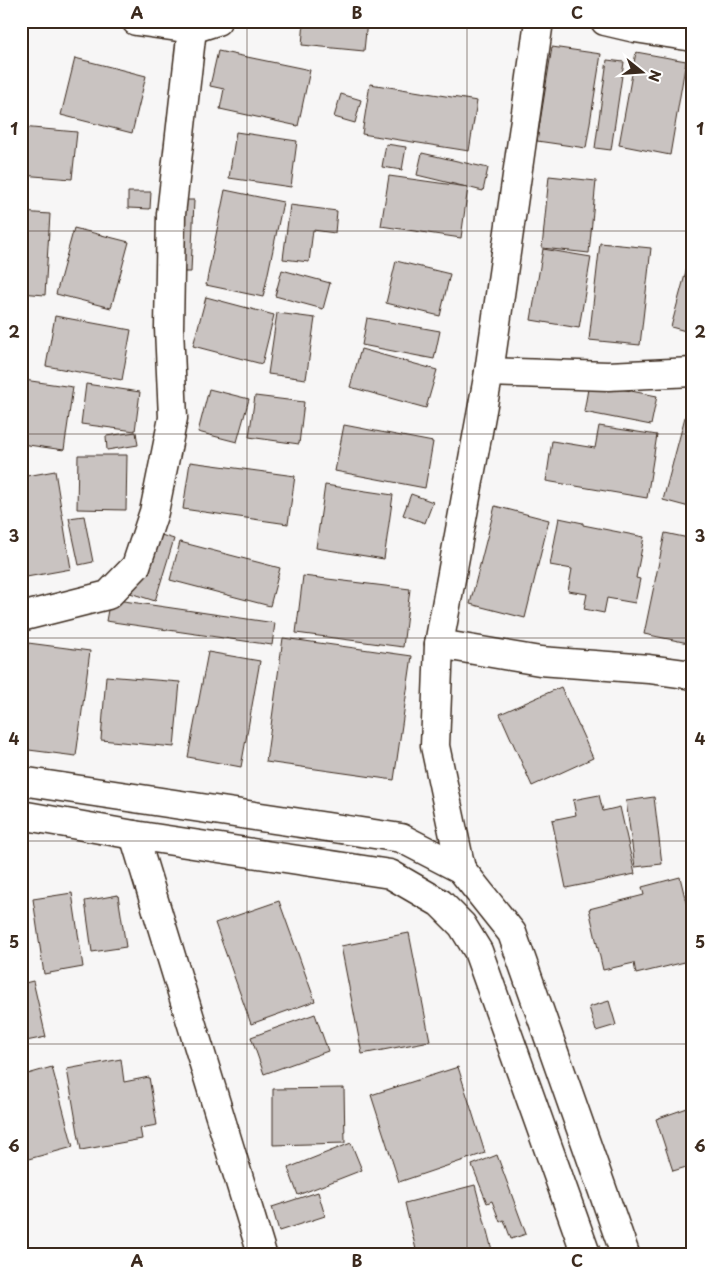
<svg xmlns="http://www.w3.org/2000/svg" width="714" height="1275" font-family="'Playpen Sans',sans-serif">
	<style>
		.building { fill: #c9c3c1; stroke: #3b2a1e }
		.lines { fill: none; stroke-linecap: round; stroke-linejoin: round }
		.minor-casing { stroke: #3b2a1e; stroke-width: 31 }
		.minor { stroke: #fff; stroke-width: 28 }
		.grid { fill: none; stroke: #3b2a1e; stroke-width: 1; stroke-opacity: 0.55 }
		.neatline { fill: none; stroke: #3b2a1e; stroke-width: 2 }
		.grid-label { font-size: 16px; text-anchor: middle; font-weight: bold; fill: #3b2a1e }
	</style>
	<rect width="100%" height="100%" fill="#f7f6f6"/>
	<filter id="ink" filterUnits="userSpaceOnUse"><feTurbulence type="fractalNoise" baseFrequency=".02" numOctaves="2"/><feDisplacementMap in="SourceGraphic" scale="10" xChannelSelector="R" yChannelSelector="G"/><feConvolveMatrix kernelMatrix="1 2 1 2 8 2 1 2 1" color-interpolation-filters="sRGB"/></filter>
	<g filter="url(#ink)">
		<g class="building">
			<polygon points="304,21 367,21 364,51 302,45"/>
			<polygon points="552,47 601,54 586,148 537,141"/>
			<polygon points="218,51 310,70 298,126 220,109 224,89 210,86"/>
			<polygon points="636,52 686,61 670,155 619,145"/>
			<polygon points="75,58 146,76 132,133 61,115"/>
			<polygon points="607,60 624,62 611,150 595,148"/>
			<polygon points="370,84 477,101 469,151 362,134"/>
			<polygon points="341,94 361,100 355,123 334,117"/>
			<polygon points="21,127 77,132 72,179 21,175"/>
			<polygon points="236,132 297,141 291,187 229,178"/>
			<polygon points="386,144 406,147 402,170 382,167"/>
			<polygon points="422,153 488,168 483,191 417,175"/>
			<polygon points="389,176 468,187 461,238 381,226"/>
			<polygon points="549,176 596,181 589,253 542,248"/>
			<polygon points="225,190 283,202 263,297 206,285"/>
			<polygon points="128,192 151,192 150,209 128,208"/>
			<polygon points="183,200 194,200 191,272 181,272"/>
			<polygon points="290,205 337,211 335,233 313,230 309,262 283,259"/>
			<polygon points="21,212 50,214 45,295 21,293"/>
			<polygon points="74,228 129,242 111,308 56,294"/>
			<polygon points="600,243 651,248 640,345 589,340"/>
			<polygon points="543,249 591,257 579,328 531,320"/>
			<polygon points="690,256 693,257 693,333 671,327"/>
			<polygon points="396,261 450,274 440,316 386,303"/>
			<polygon points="282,270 330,283 323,309 275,296"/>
			<polygon points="206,297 274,315 262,364 193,346"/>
			<polygon points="277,313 315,318 306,379 268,374"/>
			<polygon points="55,316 131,330 122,380 46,366"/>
			<polygon points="367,318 440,331 434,359 362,345"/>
			<polygon points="361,349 437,370 426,408 350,387"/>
			<polygon points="24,380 73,387 64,450 21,444 21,400"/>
			<polygon points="589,383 657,396 651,425 584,412"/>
			<polygon points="86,384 140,392 135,431 81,424"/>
			<polygon points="209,389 249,399 237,442 198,432"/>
			<polygon points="255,396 304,402 299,444 249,437"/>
			<polygon points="689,402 693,403 693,508 663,500"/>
			<polygon points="344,425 433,442 425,488 335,471"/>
			<polygon points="599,426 657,435 647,498 546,481 552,441 595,448"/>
			<polygon points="136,432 138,445 107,450 106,436"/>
			<polygon points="78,455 127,455 126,510 77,509"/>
			<polygon points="190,462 295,476 288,524 183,509"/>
			<polygon points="55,471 71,569 21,578 21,477"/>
			<polygon points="325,485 393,495 384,559 316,548"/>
			<polygon points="411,494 433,502 425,523 403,515"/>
			<polygon points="495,506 549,520 525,618 470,604"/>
			<polygon points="84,516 93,562 79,565 69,518"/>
			<polygon points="559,518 583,523 583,525 644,537 636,578 640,579 635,603 607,598 604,613 584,609 587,594 568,591 572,569 550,565"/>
			<polygon points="148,531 174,539 155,601 130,593"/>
			<polygon points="665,533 693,539 693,644 644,634"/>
			<polygon points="180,542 280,568 270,606 170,580"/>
			<polygon points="303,576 410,589 403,647 296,633"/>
			<polygon points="110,599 275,623 272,645 106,621"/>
			<polygon points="283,638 412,656 394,780 266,762"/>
			<polygon points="28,643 90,651 76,756 21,749 21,693"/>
			<polygon points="208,652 260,661 241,767 188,757"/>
			<polygon points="106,676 180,682 174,747 101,740"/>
			<polygon points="561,687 593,758 532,786 500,714"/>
			<polygon points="599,795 603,811 620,807 635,874 566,888 552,820 576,815 573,800"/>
			<polygon points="654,797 662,864 635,867 626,801"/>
			<polygon points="680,877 693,931 693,960 636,974 634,963 603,970 589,909 644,895 642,887"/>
			<polygon points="72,893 83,967 44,974 33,899"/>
			<polygon points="118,895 126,947 92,952 85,901"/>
			<polygon points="279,901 315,1001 251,1024 215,923"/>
			<polygon points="409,933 430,1041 362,1054 341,946"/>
			<polygon points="33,981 46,1037 21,1042 21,984"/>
			<polygon points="609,1001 616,1025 596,1031 589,1007"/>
			<polygon points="315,1014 328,1051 264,1074 251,1037"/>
			<polygon points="121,1059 124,1082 149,1077 157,1125 140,1128 142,1139 81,1150 67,1069"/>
			<polygon points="52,1067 73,1147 21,1161 21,1076"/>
			<polygon points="458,1067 485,1153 399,1182 371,1095"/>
			<polygon points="344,1088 345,1143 273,1145 273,1089"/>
			<polygon points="693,1106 693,1165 673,1171 656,1119"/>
			<polygon points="351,1143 362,1170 298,1195 288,1168"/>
			<polygon points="497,1155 526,1234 511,1239 504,1220 500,1222 492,1201 487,1203 472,1165"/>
			<polygon points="475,1185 493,1254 417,1254 405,1203"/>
			<polygon points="318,1192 325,1216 279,1231 272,1207"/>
		</g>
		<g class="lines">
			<g class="minor-casing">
				<g id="minor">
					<polyline points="136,21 192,29 217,21"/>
					<polyline points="605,21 635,28 693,37"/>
					<polyline points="489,372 608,376 693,372"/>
					<polyline points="21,617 108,595 136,566 154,512 173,418 169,328 171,214 192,29"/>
					<polyline points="439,644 540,661 649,669 693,675"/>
					<polyline points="21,781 401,838 461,869 512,933 625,1254"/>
					<polyline points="21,815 134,835 390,874 440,903 462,925 478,951 586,1254"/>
					<polyline points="134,835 262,1254"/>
					<polyline points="461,869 435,746 439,644 489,372 539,21"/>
				</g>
			</g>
			<use href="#minor" class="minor"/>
		</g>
	</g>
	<path class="grid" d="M247 21V1254M467 21V1254M21 231H693M21 434H693M21 638H693M21 841H693M21 1044H693"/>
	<rect width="714" height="1275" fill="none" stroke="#fff" stroke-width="55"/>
	<g transform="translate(642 72) rotate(107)" stroke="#ffffff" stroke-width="4" paint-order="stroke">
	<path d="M0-4L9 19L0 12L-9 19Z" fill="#3b2a1e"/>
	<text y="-8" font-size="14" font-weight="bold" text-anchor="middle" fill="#3b2a1e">N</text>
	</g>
	<rect x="28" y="28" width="658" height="1220" class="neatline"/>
	<g class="grid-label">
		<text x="137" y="19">A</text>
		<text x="357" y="19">B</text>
		<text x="577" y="19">C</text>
		<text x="14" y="135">1</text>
		<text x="700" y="135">1</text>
		<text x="14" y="338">2</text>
		<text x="700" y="338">2</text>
		<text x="14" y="542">3</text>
		<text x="700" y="542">3</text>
		<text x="14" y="745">4</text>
		<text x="700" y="745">4</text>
		<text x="14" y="948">5</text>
		<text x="700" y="948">5</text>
		<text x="14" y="1152">6</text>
		<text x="700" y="1152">6</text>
		<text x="137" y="1267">A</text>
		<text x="357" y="1267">B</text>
		<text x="577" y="1267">C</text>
	</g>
</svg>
